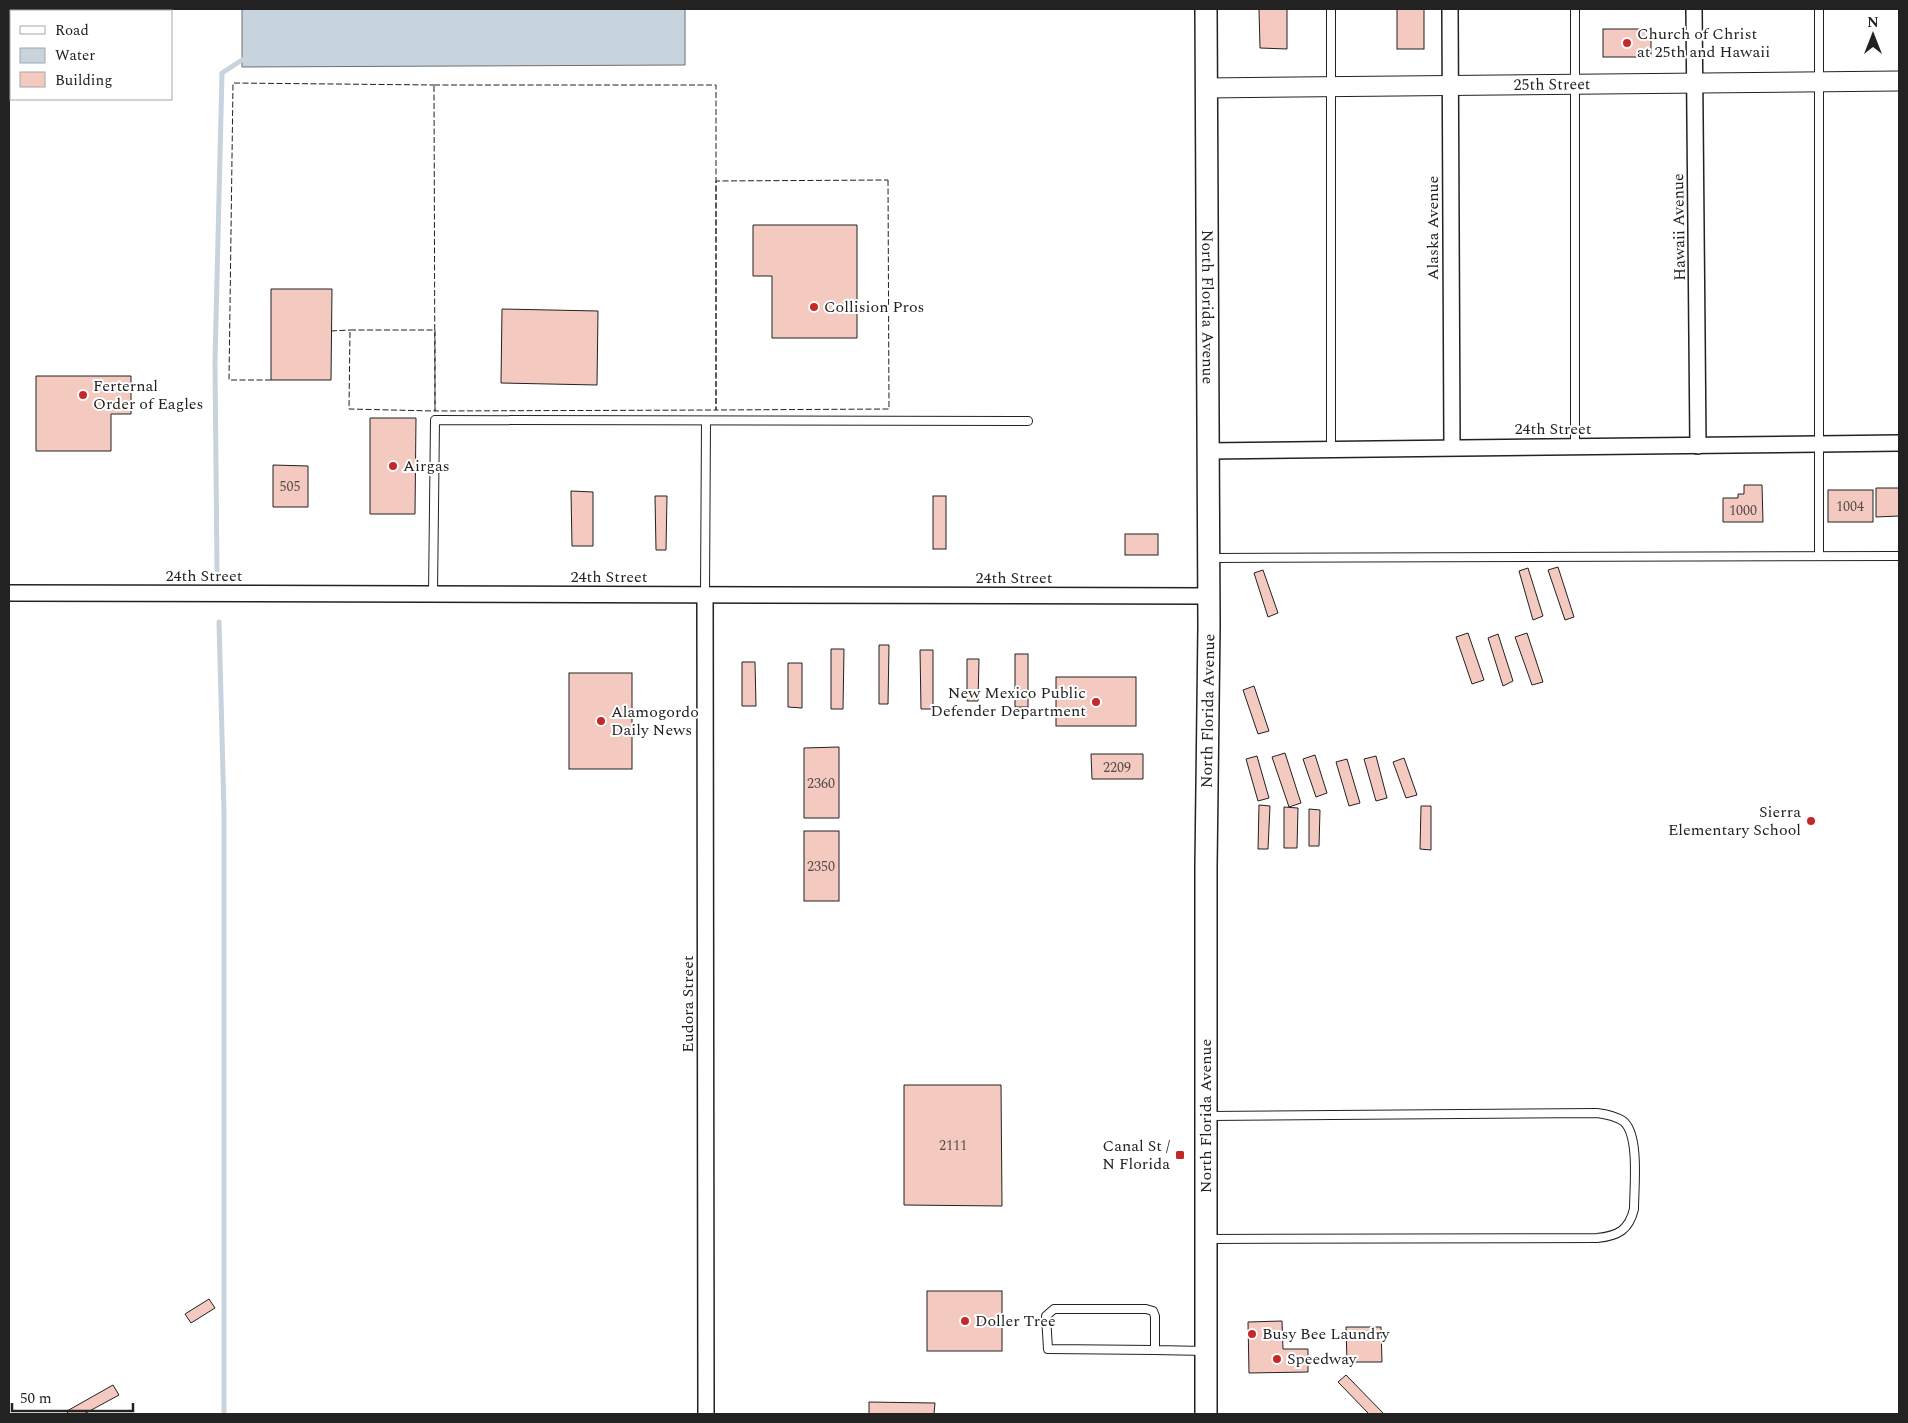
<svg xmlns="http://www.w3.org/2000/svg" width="1908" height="1423" font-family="Spectral,serif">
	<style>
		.water { fill: #c7d3dd; stroke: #6f6f6f }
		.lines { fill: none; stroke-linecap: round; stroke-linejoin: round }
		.stream { stroke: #c7d3dd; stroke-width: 5 }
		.building { fill: #f3c9c0; stroke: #222 }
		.service-casing { stroke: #222; stroke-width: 10 }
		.minor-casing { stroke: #222; stroke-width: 18 }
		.tertiary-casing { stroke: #222; stroke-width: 21 }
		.secondary-casing { stroke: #222; stroke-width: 24 }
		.service { stroke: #fff; stroke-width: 8 }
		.minor { stroke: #fff; stroke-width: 15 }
		.tertiary { stroke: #fff; stroke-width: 19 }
		.secondary { stroke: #fff; stroke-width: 21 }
		.fence { stroke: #222; stroke-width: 1; stroke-dasharray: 6 2.5; stroke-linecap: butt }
		.poi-dot { fill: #c62828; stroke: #fff; stroke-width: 2 }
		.labels { text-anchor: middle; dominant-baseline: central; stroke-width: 4; stroke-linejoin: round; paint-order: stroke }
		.number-label { font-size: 14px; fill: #564c4a }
		.poi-label { font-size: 16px; fill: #222; stroke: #fff; text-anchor: start }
		.street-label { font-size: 16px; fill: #222; stroke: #fff }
	</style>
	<rect width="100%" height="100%" fill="#fff"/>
	<polygon class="water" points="242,9 685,9 685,65 242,67"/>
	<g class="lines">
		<g class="stream">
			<polyline points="217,570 215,362 222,73 242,60"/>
			<polyline points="219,622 224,812 224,1414"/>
		</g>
	</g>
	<g class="building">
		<polygon points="1259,9 1287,9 1287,49 1260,48"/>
		<rect x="1397" y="9" width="27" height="40"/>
		<rect x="1603" y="29" width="48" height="28"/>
		<polygon points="753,225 857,225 857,338 772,338 772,276 753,276"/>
		<polygon points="271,289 332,289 331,380 271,380"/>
		<polygon points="502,309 598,311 597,385 501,383"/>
		<polygon points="36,376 131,376 131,414 111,414 111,451 36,451"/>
		<polygon points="370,418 416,418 415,514 370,514"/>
		<polygon points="273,465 308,466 308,507 273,507"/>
		<polygon points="1744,485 1762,485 1763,522 1723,522 1723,498 1738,498 1738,494 1744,494"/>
		<polygon points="1876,488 1899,488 1899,516 1876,517"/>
		<rect x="1828" y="490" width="45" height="32"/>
		<polygon points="571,491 593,492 593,546 572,546"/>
		<polygon points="655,496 667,496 666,550 656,550"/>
		<rect x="933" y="496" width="13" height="53"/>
		<rect x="1125" y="534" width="33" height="21"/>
		<polygon points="1558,567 1574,617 1565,620 1548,570"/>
		<polygon points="1528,568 1543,616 1533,620 1519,571"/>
		<polygon points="1263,570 1278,613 1268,617 1254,573"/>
		<polygon points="1468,633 1484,680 1472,684 1456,637"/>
		<polygon points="1527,633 1543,682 1532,685 1515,637"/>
		<polygon points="1498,634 1513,681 1503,686 1488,638"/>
		<polygon points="879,645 889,645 888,704 879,704"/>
		<polygon points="831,649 844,649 843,709 831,709"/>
		<polygon points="920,650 933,650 933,709 921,709"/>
		<rect x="1015" y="654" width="13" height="53"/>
		<polygon points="967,659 979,659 978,701 967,701"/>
		<polygon points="742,662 755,662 756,706 742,706"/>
		<polygon points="788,663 802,663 802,708 788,707"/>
		<rect x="569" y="673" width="63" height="96"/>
		<rect x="1056" y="677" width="80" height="49"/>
		<polygon points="1254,686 1269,731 1258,734 1243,690"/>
		<polygon points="839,747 839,818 804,818 804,748"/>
		<polygon points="1285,753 1301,803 1289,807 1272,757"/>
		<polygon points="1091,754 1143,754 1143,779 1092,779"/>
		<polygon points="1315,755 1327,793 1316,797 1303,759"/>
		<polygon points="1257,756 1269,798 1258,801 1246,759"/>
		<polygon points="1376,756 1387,798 1376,801 1364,759"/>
		<polygon points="1404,758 1417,795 1406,798 1393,762"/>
		<polygon points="1347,759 1360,803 1349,806 1336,762"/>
		<polygon points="1259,805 1270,806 1268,849 1258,849"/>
		<polygon points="1421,806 1431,806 1431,850 1420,849"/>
		<polygon points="1284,807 1298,808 1297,848 1284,848"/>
		<polygon points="1309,809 1320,810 1319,846 1309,846"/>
		<rect x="804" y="831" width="35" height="70"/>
		<polygon points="904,1085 1001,1085 1002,1206 904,1205"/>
		<rect x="927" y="1291" width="75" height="60"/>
		<polygon points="209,1299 215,1308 191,1323 185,1314"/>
		<polygon points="1282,1321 1283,1349 1308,1349 1308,1372 1249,1373 1248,1322"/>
		<polygon points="1346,1327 1381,1327 1382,1362 1347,1362"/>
		<polygon points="1346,1375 1384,1414 1369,1414 1338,1382"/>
		<polygon points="113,1385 119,1395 84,1414 68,1414 67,1411"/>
		<polygon points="869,1402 935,1403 934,1414 869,1414"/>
	</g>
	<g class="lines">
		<g class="service-casing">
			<g id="service">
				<polyline points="1331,9 1331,450"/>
				<polyline points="1575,9 1575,446"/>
				<polyline points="1819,556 1819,9"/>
				<polyline points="1211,558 1899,556"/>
				<polyline points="433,594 435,420 1028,421"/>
				<polyline points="705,594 706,421"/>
				<path d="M1208 1116 1597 1113C1605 1114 1615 1116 1623 1121 1640 1134 1634 1188 1634 1209 1629 1230 1618 1236 1597 1238L1208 1239"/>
				<polyline points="1155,1350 1048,1349 1046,1316 1054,1309 1146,1309 1153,1311 1155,1316 1155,1350 1205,1351"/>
			</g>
		</g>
		<g class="minor-casing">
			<g id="minor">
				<polyline points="1450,9 1452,447"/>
				<polyline points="1694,9 1698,446"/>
				<polyline points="1207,451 1899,443"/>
				<polyline points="9,593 1208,596"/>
				<polyline points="705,594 706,1414"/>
			</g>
		</g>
		<g class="tertiary-casing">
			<g id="tertiary">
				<path id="s1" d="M1206 88 1899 81"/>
			</g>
		</g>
		<g class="secondary-casing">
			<g id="secondary">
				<path id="s2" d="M1206 9 1209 626 1206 867V1414"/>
			</g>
		</g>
		<use href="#service" class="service"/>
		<use href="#minor" class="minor"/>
		<use href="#tertiary" class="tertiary"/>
		<use href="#secondary" class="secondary"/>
		<g class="fence">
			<polygon points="434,85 716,85 716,410 435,411"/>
			<polygon points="888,180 889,409 716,410 716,181"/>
			<polygon points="350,330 435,330 435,411 349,409"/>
			<polyline points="331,331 350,330"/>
			<polyline points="271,380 229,380 233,83 434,85"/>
		</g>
	</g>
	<g class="poi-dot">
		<circle cx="1627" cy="43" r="5"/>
		<circle cx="814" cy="307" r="5"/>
		<circle cx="83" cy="395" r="5"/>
		<circle cx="393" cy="466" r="5"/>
		<circle cx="1096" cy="702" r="5"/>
		<circle cx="601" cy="721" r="5"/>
		<circle cx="1811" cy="821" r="5"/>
		<rect x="1175" y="1150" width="10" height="10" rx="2.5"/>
		<circle cx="965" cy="1321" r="5"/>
		<circle cx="1252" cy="1334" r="5"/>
		<circle cx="1277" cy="1359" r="5"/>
	</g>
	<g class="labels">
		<g class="number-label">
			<text x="290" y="486">505</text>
			<text x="1850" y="506">1004</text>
			<text x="1743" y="510">1000</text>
			<text x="1117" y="767">2209</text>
			<text x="821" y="783">2360</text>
			<text x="821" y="866">2350</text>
			<text x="953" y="1145">2111</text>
		</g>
		<g class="poi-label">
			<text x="1637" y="34">Church of Christ<tspan x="1637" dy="18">at 25th and Hawaii</tspan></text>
			<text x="824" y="307">Collision Pros</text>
			<text x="93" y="386">Ferternal<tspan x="93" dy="18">Order of Eagles</tspan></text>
			<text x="403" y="466">Airgas</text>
			<text x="1086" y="693" text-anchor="end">New Mexico Public<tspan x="1086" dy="18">Defender Department</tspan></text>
			<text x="611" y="712">Alamogordo<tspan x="611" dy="18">Daily News</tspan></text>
			<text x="1801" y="812" text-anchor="end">Sierra<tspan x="1801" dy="18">Elementary School</tspan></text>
			<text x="1170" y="1146" text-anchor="end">Canal St /<tspan x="1170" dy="18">N Florida</tspan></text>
			<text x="975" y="1321">Doller Tree</text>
			<text x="1262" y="1334">Busy Bee Laundry</text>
			<text x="1287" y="1359">Speedway</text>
		</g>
		<g class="street-label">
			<text stroke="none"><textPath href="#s1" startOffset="346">25th Street</textPath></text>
			<text transform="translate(1679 227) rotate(-91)">Hawaii Avenue</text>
			<text transform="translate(1433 228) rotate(-90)">Alaska Avenue</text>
			<text stroke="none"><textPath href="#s2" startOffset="298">North Florida Avenue</textPath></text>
			<text x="1553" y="429">24th Street</text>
			<text x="204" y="576">24th Street</text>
			<text x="609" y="577">24th Street</text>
			<text x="1014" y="578">24th Street</text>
			<text transform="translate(1208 711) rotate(-89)">North Florida Avenue</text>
			<text transform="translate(688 1004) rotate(-90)">Eudora Street</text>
			<text transform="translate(1206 1116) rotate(-90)">North Florida Avenue</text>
		</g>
	</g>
	<rect width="1908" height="1423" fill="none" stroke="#222222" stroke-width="20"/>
	<rect x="10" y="10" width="162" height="90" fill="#ffffff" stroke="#a7a7a7"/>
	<rect x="20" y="26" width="25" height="8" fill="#ffffff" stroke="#a7a7a7"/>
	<text x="55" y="35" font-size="15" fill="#222222">Road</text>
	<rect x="20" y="48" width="25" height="15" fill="#c7d3dd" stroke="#a7a7a7"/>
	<text x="55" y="60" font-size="15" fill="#222222">Water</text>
	<rect x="20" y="72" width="25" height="15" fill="#f3c9c0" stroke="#a7a7a7"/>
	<text x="55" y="85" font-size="15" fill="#222222">Building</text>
	<g transform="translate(1873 35)" stroke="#ffffff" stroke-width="4" paint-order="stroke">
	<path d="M0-4L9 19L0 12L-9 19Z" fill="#222222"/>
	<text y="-8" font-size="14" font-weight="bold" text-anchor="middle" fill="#222222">N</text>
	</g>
	<path d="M12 1403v8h121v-8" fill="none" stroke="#222222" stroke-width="2.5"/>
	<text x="20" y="1403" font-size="15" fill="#222222" stroke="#ffffff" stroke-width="4" paint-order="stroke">50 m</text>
</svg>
